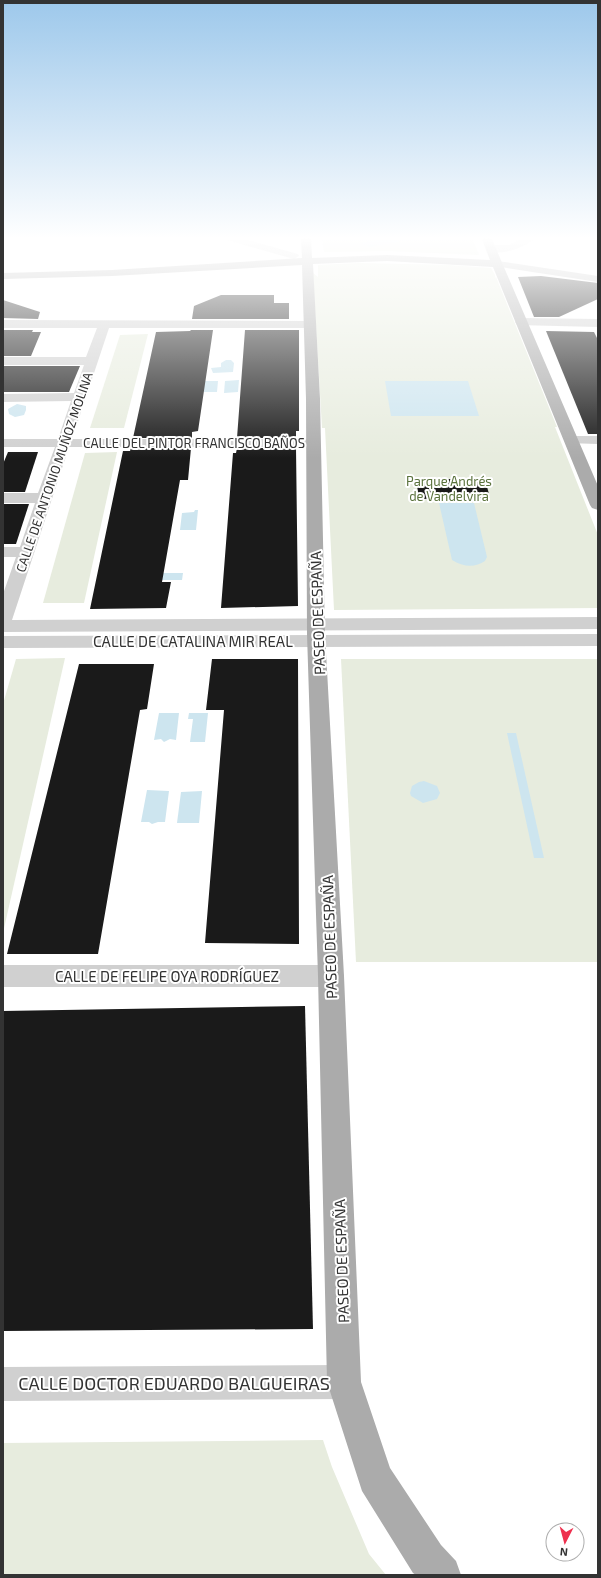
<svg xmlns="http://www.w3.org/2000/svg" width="601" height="1578" font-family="'Exo 2',sans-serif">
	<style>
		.green { fill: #e7ecde }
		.water { fill: #cde5ef }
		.building { fill: #1a1a1a }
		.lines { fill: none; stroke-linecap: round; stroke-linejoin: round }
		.street { fill: #d0d0d0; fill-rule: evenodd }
		.secondary { fill: #bdbdbd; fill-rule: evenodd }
		.primary { fill: #ababab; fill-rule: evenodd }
		.labels { text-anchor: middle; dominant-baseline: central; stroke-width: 4; stroke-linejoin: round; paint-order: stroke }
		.far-street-label { font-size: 13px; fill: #333; stroke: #fff }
		.far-park-label { font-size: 13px; fill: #5a723c; stroke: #fff }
		.street-label { font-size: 15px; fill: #333; stroke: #fff }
		.near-street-label { font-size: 18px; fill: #333; stroke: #fff }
	</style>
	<rect width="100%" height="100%" fill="#fff"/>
	<g class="green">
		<polygon points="322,237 472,237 479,255 388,251 324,252"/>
		<polygon points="359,263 449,265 491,268 495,275 495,278 496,277 557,427 555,427 598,535 598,608 334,610 325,428 322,428 313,273 318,277 318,265"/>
		<polygon points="148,334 124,428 90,428 120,335"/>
		<polygon points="117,452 84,603 43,603 85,453"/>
		<polygon points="65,658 3,933 3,704 16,659"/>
		<polygon points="341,659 598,659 598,962 356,962"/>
		<polygon points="323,1440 332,1467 369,1554 386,1575 3,1575 3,1443"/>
	</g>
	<g class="water">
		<polygon points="392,237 400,242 369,247 361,243"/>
		<polygon points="226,360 231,360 234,363 233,372 213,373 211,368 221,367 221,363"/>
		<polygon points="239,380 238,392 224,393 225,381"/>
		<polygon points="204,381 218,381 217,392 203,392"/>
		<polygon points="385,381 468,381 479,416 391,416"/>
		<polygon points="17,404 26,406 26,410 24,415 15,417 9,414 8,409"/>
		<path d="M439 503H474L487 557 485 561C475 568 463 567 452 560Z"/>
		<polygon points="195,510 198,510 196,530 180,530 182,513 194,512"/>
		<polygon points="160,573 183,573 182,580 159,580"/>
		<polygon points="159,713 179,713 176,740 170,739 164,742 161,739 154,740"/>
		<polygon points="189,713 208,713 205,742 190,742 193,719 188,719"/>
		<polygon points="507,733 516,733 544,858 534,858"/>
		<polygon points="424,781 437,786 440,793 437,799 423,803 411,796 410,793 412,786 419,782"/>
		<polygon points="147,790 169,791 165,822 158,822 152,824 149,822 141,822"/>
		<polygon points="202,791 199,823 177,823 181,792"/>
	</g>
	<g class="building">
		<polygon points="541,276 598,283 598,299 559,317 534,317 518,277"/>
		<polygon points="221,295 274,295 274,303 289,303 289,319 192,319 194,306"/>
		<polygon points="3,300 40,312 38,319 3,318"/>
		<polygon points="3,330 33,330 32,332 41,332 31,356 3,356"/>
		<polygon points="191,330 213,330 198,431 192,432 192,438 133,438 156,332 190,331"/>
		<polygon points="245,330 299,330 299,431 296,431 296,438 237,438"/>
		<polygon points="546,331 594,332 598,340 598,434 588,434"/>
		<polygon points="3,366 80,366 69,392 3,392"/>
		<polygon points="131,448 191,448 188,480 180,480 162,582 171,582 166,608 90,609 123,451 130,451"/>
		<polygon points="237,448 296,448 298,606 221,608 233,453 236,453"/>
		<polygon points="8,452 38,452 25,492 3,492 3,464"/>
		<polygon points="416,479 485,479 490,498 419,499"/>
		<polygon points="3,504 29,504 16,544 3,544"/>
		<polygon points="212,659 298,659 299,944 205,943 224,710 206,710"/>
		<polygon points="79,664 154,664 147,709 140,710 98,954 7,954"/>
		<polygon points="305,1006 313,1329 3,1331 3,1011"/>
	</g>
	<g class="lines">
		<g class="street">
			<polygon points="222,237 237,237 298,254 299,256 294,259 223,239"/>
			<path d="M524 237H536C528 247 495 259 486 248L491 245H509Z"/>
			<polygon points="521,318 598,319 598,327 517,325 515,322 517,319"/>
			<polygon points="3,320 313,321 315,324 309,328 109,328 72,439 313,439 318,440 320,443 318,446 313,447 69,447 12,620 598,617 598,629 3,632 3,594 16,557 3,557 3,547 20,547 35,503 3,503 3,493 38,493 55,447 3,447 3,439 58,439 71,401 3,402 3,394 74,393 84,365 3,365 3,357 86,357 97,328 3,328"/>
			<polygon points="571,436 598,436 598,444 566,443 564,440 566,437"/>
			<polygon points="598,634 598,646 3,648 3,636"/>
			<polygon points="3,965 331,965 340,968 344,976 340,984 331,987 3,987"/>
			<polygon points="344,1365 356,1370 361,1382 356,1394 344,1399 3,1401 3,1367"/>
		</g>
		<polygon class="secondary" points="498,261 598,276 598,282 494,266 493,264 494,262"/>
		<polygon class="primary" points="301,237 311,237 312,258 387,255 490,260 481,237 491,237 598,486 598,510 592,508 590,505 493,267 387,261 313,264 320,399 325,634 344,976 361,1382 390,1468 441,1545 456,1561 461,1575 416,1575 413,1573 362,1491 327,1382 318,976 307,634 306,399 302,265 112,276 3,279 3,273 112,270 302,258"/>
	</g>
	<linearGradient id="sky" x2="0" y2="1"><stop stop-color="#9dc8eb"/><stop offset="0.52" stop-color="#fff"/><stop offset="1" stop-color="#fff" stop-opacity="0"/></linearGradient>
	<rect width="601" height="458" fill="url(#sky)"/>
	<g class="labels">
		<g class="far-street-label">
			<text x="194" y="443">CALLE DEL PINTOR FRANCISCO BAÑOS</text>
			<text transform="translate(54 472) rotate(-71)">CALLE DE ANTONIO MUÑOZ MOLINA</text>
		</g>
		<g class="far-park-label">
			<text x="449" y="481">Parque Andrés<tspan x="449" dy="15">de Vandelvira</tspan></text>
		</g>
		<g class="street-label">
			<text transform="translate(317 613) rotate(-92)">PASEO DE ESPAÑA</text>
			<text x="193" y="641">CALLE DE CATALINA MIR REAL</text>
			<text transform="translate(329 937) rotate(-92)">PASEO DE ESPAÑA</text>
			<text x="167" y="976">CALLE DE FELIPE OYA RODRÍGUEZ</text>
			<text transform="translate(341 1261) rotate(-92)">PASEO DE ESPAÑA</text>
		</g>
		<g class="near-street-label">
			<text x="174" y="1383">CALLE DOCTOR EDUARDO BALGUEIRAS</text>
		</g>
	</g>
	<rect width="601" height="1578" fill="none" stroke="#333333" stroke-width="8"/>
	<g transform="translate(565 1542) rotate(186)"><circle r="19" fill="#ffffff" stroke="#adadad"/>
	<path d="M0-3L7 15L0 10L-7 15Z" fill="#ee304e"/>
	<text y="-6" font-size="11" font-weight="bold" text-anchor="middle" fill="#333333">N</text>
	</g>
</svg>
